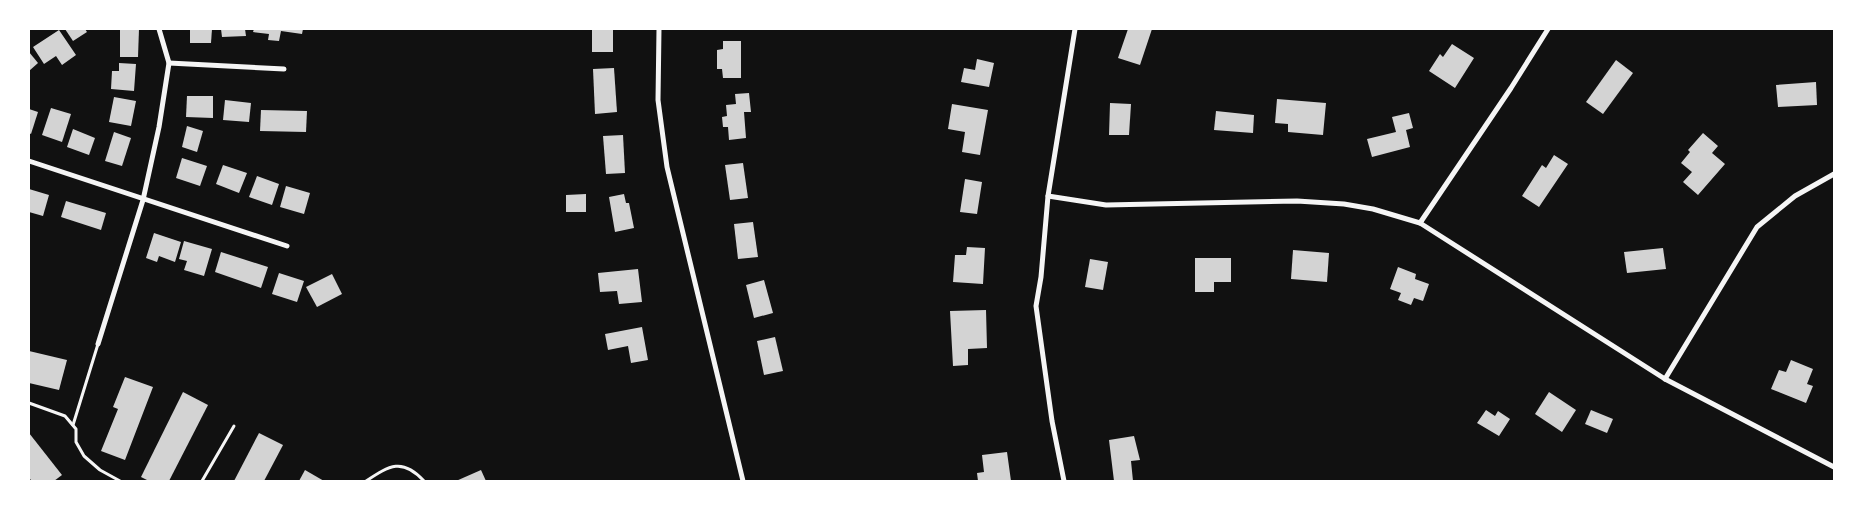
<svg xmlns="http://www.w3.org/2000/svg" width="1863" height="510" font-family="Rubik,sans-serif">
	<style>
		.building { fill: #d3d3d3 }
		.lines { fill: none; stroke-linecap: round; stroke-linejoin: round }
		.service { stroke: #f5f5f5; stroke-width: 3 }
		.minor { stroke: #f5f5f5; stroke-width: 5 }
	</style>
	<rect width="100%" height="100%" fill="#111"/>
	<g class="building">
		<polygon points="65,29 85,29 87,32 73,41"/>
		<polygon points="120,29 139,29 138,57 120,57"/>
		<polygon points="190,29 212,29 211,43 190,43"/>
		<polygon points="221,29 245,29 246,36 222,37"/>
		<polygon points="254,29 303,29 302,34 281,31 279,41 268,40 269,34 253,32"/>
		<rect x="592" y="29" width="21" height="23"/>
		<polygon points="1128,29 1152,29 1140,65 1118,58"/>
		<polygon points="59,30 76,55 62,65 56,56 44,64 33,47"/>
		<polygon points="723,41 741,41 741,78 723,78 722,69 717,69 717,50 723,49"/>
		<polygon points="1452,44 1474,58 1455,88 1429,71 1440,54 1443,57"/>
		<polygon points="29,52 38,63 29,71"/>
		<polygon points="977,59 994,63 989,87 961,82 964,68 975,70"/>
		<polygon points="1616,60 1633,73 1603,114 1586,102"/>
		<polygon points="119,63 136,64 134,91 111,89 112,71 119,71"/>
		<polygon points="614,68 617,112 595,114 593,69"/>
		<polygon points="1816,82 1817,105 1778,107 1776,85"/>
		<polygon points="749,93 751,112 744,112 746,138 729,140 728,127 723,127 722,117 727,116 726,105 736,104 735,94"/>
		<polygon points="187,96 213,96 213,118 186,117"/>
		<polygon points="114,97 136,101 131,126 109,122"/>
		<polygon points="1277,99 1326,103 1323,135 1288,132 1288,124 1275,123"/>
		<polygon points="225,100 251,103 249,122 223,120"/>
		<polygon points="1110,103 1131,104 1129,135 1109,135"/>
		<polygon points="952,104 988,110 980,155 962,152 965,132 948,129"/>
		<polygon points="51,108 71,114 62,142 42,135"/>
		<polygon points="29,109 38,112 31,134 29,133"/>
		<polygon points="261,110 307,111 306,132 260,131"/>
		<polygon points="1216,111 1254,115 1253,133 1214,130"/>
		<polygon points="1409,113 1413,128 1406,130 1410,147 1372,157 1367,139 1396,132 1392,117"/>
		<polygon points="187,126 203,131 197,152 182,147"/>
		<polygon points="73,129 95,138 89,155 67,147"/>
		<polygon points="114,132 131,138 122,166 105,161"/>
		<polygon points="1703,133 1718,146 1712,153 1725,164 1698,195 1683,182 1692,172 1681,163 1690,152 1688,150"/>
		<polygon points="623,135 625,173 606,174 603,136"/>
		<polygon points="1554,155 1568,164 1539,207 1522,196 1542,165 1546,168"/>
		<polygon points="182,158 207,166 200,186 176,178"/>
		<polygon points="743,163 748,198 730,200 725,165"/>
		<polygon points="223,165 247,173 239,193 216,184"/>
		<polygon points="257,176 279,184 272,205 249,197"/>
		<polygon points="965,179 982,182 977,214 960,212"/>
		<polygon points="286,186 310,193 304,214 280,207"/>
		<polygon points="29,189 49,195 43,216 29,212"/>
		<polygon points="586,194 586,212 566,212 566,195"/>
		<polygon points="624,194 626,203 629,203 634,228 615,232 609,197"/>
		<polygon points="66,201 106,213 101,230 61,217"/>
		<polygon points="753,222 758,257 738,259 734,224"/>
		<polygon points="154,233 181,242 175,262 159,256 157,262 146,258"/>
		<polygon points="184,241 212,249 204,276 184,270 187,261 179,259"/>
		<polygon points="967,247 985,248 983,284 953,282 955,255 966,255"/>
		<polygon points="1663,248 1666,269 1627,273 1624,252"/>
		<polygon points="1293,250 1329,253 1327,282 1291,279"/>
		<polygon points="221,252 268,267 261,288 215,272"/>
		<polygon points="1195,258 1231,258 1231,282 1214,282 1214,292 1195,292"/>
		<polygon points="1090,259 1108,262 1103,290 1085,287"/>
		<polygon points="1398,267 1416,274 1415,279 1429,284 1423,301 1414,298 1411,305 1398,300 1401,293 1390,289"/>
		<polygon points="638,269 642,302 619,304 617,291 600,292 598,273"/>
		<polygon points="279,273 304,281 297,302 272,294"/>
		<polygon points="332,274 342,294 317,307 306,287"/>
		<polygon points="764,280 773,313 754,318 746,285"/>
		<polygon points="986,310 987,348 968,349 968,365 953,366 950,311"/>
		<polygon points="642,327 648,360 631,363 628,346 608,350 605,334"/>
		<polygon points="775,337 783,371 764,375 757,341"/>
		<polygon points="29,351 67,360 59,390 29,383"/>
		<polygon points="1791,360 1813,369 1807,384 1813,386 1806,403 1771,389 1779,370 1786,372"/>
		<polygon points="125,377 153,387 125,460 101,451 118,409 113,407"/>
		<polygon points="183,392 208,405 169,481 149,481 141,477"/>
		<polygon points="1549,392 1576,410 1562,432 1535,414"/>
		<polygon points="1486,410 1495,416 1498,411 1510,419 1499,436 1477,423"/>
		<polygon points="1591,410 1613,419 1607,433 1585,424"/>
		<polygon points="29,433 62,475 54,481 32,481 29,478"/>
		<polygon points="259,433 283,445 264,481 234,481"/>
		<polygon points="1134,436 1140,460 1131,461 1133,481 1114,481 1109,440"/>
		<polygon points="1007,452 1011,481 978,481 977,473 984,472 982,455"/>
		<polygon points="305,470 324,481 299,481"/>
		<polygon points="481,470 486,481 456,481"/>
	</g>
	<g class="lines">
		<g class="service">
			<polyline points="29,403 65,416 76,429 76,442 84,456 100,470 120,481"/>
			<polyline points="73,425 98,344"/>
			<polyline points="202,481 234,426"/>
			<path d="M366 481C389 466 402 457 424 481"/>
		</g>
		<g class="minor">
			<polyline points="659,29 658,100 667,167 743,481"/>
			<polyline points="169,63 284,69"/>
			<polyline points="29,161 287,246"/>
			<polyline points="1048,196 1106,205 1297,201 1344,204 1373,209 1420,223 1665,379 1834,467"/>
			<polyline points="1420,223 1511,88 1548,29"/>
			<polyline points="98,344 143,200 159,127 169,63 159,29"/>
			<polyline points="1665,379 1757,227 1795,196 1834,174"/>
			<polyline points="1064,481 1052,421 1036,306 1041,277 1048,196 1075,29"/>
		</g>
	</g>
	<rect width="1863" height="510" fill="none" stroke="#ffffff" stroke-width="60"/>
</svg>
